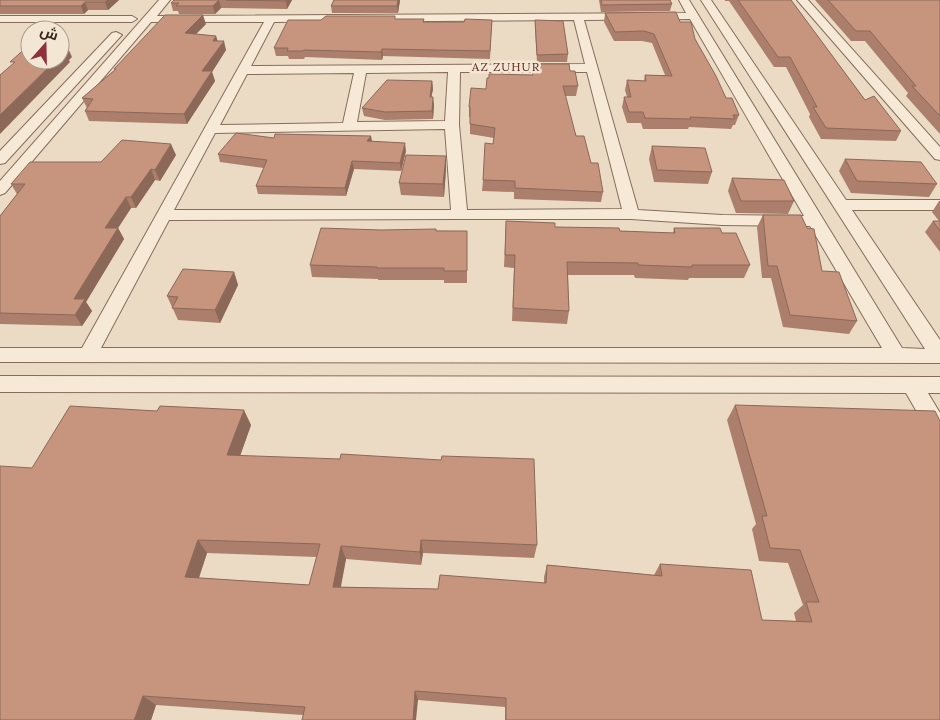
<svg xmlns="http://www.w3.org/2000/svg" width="940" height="720" font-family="Lora,Cairo,serif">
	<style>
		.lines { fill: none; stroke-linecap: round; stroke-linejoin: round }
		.minor-casing { stroke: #856d5c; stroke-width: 2 }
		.minor { fill: #f6ead7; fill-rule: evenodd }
		.wall { fill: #ab7f6c; fill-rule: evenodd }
		.shaded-wall { fill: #8b6858 }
		.building { fill: #c7947d; stroke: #8b6858; fill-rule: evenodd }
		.labels { text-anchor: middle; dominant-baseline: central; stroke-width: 5; stroke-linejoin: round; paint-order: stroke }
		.far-neighbourhood-label { font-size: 12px; letter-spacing: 1px; fill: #5f2821; stroke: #f3e7d4 }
	</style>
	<rect width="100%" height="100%" fill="#ebdbc5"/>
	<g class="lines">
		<g class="minor-casing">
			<g id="minor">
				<path d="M159 0H170L157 16 686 13 679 0H689L902 348 925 349 701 0H711L846 200H940V210H852L940 340V363L0 362V348H82L264 22H151L5 193 0 195V181ZM690 19 804 216 722 215 638 210 584 20ZM574 20 585 64 251 66 274 22ZM448 72 445 121 357 122 366 73ZM460 72H587L622 209 467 210 459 125ZM354 73 343 123 220 125 247 74ZM445 129 451 210H174L215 133ZM456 219H631L722 225 810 226 882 348H101L169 220Z"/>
				<polygon points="797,0 808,0 940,147 940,160 935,159"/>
				<polygon points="0,16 132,16 137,19 132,22 0,22"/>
				<polygon points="116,32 122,35 120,37 5,163 0,164 0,151 112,33"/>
				<polygon points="0,376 940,377 940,393 928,393 940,413 940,441 932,438 906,393 0,392"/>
			</g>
		</g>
		<use href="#minor" class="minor"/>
	</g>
	<g class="wall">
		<polygon points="0,0 119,0 108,10 88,10 84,14 0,14"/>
		<polygon points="174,0 292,0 287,9 221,8 215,14 179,14 178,11 173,11 171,3"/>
		<polygon points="334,0 400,0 398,13 332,13 331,6"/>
		<polygon points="599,0 670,0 672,4 670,11 601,12"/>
		<polygon points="725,0 791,0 865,100 901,131 896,141 821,139 809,117 810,114 786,67 774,67 729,1 725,1"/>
		<polygon points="815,0 940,0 940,134 906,96 908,93 865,41 851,41"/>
		<polygon points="605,13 680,22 695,39 726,98 739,115 735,125 733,125 731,129 689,127 688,129 643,129 641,123 627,123 622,107 624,97 627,97 625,90 627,80 644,81 645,75 665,75 652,43 642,41 614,41 604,22"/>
		<polygon points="424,19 424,22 464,22 492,20 490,59 383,56 382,60 305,57 304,59 289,59 288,56 276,56 274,48 321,20"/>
		<polygon points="535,20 568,54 567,62 537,62 535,28"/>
		<polygon points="206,24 196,34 216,36 217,41 226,50 212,72 215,81 187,124 89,121 85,111 87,108 82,98 115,70 114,69"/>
		<polygon points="538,64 570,71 578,86 576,96 565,96 576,136 591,163 603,192 601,202 514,199 514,192 482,191 483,180 493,144 494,138 470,134 470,117 469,117 469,107 486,89 532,75 532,70 537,70"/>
		<polygon points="432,81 433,89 431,97 434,105 433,119 385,120 364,116 362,108"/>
		<polygon points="371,136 372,141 406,151 401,171 354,169 346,196 258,194 256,186 264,168 220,162 218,154 274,138"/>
		<polygon points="652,146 712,172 708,184 654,182 649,159"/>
		<polygon points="176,155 160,181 155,180 136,208 131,208 118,228 124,239 86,302 92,311 82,326 0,324 0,216 17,194 11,184 101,162"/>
		<polygon points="845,159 937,184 929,197 851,193 839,171"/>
		<polygon points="446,169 444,197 401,195 399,183"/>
		<polygon points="732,178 794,201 788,214 736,213 728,191"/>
		<polygon points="939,201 940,201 940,252 925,232 933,221 939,221 932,212"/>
		<polygon points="763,215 822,271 857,321 849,334 783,327 771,278 762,278 757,227"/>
		<polygon points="506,221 555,227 620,231 673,233 674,228 722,233 750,265 744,278 689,278 688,280 635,278 634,275 568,275 569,311 567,324 512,321 514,268 504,267"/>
		<polygon points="381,230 467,231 467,283 444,283 444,280 378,280 378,279 312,277 310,265"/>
		<polygon points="234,272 238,285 220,323 178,320 167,296"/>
		<path d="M735 405 940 720H505V707L418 700 303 715 156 705 151 720 32 468 251 425 240 456 537 545 534 558 423 553 421 565 346 559 341 587 438 589 544 583V577L547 565 654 575 660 564 762 620 796 621 794 613 803 605 788 563 759 561 752 529 756 524 727 420ZM207 553 317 557 309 585 199 578Z"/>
	</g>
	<g class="shaded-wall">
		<polygon points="108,0 119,0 108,10 105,2"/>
		<polygon points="219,0 221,8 215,14 213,6"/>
		<polygon points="286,0 292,0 287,9 286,1"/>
		<polygon points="398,0 400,0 398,13 397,6"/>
		<polygon points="85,2 88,10 84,14 81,6"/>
		<polygon points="203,15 206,24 188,42 185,33"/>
		<polygon points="216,36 219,45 213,41"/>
		<polygon points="224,41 226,50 212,72 215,81 187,124 184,114 202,71"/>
		<polygon points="67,46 72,57 69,60 70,62 0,134 0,115 56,60 60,60 60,56 62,51"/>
		<polygon points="382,49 383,56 382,60 381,52"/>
		<polygon points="432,81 433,89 430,105 430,97"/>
		<polygon points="433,97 434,105 433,119 432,111"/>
		<polygon points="371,136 372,144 367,141"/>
		<polygon points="405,143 406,151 401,171 400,163"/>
		<polygon points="171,144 176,155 160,181 155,170"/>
		<polygon points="446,156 446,169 444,197 443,184"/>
		<polygon points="352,161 354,169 346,196 345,188"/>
		<polygon points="151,169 155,180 136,208 131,197"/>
		<polygon points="126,197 131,208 118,228 124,239 86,302 92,311 82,326 75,315 74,299 105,228"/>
		<polygon points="234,272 238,285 220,323 215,310"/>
		<polygon points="244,410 251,425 235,470 227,455"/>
		<polygon points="198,540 207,553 195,589 185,577"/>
		<polygon points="421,540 423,553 421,565 420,552"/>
		<polygon points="341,546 346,559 338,599 333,587"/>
		<polygon points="415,691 418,700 416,720 413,720"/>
		<polygon points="143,696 156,705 151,720 134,720"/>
	</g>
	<g class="building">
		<polygon points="0,0 108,0 105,2 85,2 81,6 0,6"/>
		<polygon points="174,0 219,0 213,6 176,6 179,3 171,3"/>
		<polygon points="226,0 286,0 286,1"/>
		<polygon points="334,0 398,0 397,6 331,6"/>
		<polygon points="601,0 670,0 672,4 602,5"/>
		<polygon points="738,0 791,0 865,100 874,96 901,131 826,128 813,107 817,107 790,57 778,57"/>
		<polygon points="828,0 940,0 940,116 912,86 916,86 870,31 856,31"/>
		<polygon points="676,12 680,22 691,22 695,39 716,76 726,98 732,98 739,115 733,115 735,119 690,117 691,119 645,118 643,112 629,112 624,97 631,97 627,80 646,81 645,75 672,76 654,34 644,31 615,32 605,13"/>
		<polygon points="165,15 203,15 185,33 216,36 213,41 224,41 202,71 212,71 184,114 85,111 93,99 82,98 116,69 114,69"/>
		<polygon points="326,16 395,16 395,19 424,19 423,22 464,22 465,19 492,20 490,51 382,49 381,52 304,50 303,51 287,51 288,48 274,48 288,20 321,20"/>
		<polygon points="535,20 563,21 568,54 537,55"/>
		<polygon points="29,45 30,45 30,60 56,60 0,115 0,75 15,62 10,62"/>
		<polygon points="60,46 67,46 62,51 65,51 60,56"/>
		<polygon points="538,64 569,64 570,71 575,71 578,86 563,86 576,136 584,136 591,163 598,163 603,192 515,188 515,181 483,180 485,143 493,144 495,128 470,124 470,107 469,107 471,88 486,89 487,78 489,78 489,74 533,75 532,70 538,70"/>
		<polygon points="387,80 432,81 430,97 433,97 432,111 385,112 362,108"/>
		<polygon points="236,133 274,138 275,134 371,136 367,141 405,143 400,163 352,161 345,188 256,186 267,160 218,154"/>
		<polygon points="122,140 171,144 155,170 151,169 131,197 126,197 105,228 118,228 74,299 85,299 75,315 0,313 0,216 25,184 11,184 30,162 101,162"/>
		<polygon points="652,146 705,148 712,172 657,170"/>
		<polygon points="406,155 446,156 443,184 399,183"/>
		<polygon points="845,159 921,162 937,184 857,181"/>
		<polygon points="732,178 784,180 794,201 741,201"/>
		<polygon points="763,215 801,215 807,228 814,229 822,271 839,272 857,321 790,315 777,266 768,266"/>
		<polygon points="506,221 555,223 555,227 619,228 620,231 675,233 674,228 720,228 722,233 736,233 750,265 692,265 692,267 638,265 638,263 567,262 569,311 513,308 515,255 505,255"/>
		<polygon points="933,221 940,221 940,231"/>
		<polygon points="321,228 381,230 436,229 436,231 467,231 467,271 444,271 444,268 377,268 377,267 310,265"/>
		<polygon points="183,269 234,272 215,310 172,308 178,297 167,296"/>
		<path d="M735 405 935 411 940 421V720H506V698L415 691 413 720H302L305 707 143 696 134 720H0V466L32 468 70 406 157 411 160 406 244 410 227 455 340 459 341 454 441 460 442 456 534 459 537 545 421 540 420 552 341 546 333 587 438 589 440 575 546 583 547 565 662 576 660 564 751 570 762 620 812 622 806 602H819L800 550 770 548 762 516H767ZM198 540 320 544 309 585 185 577Z"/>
	</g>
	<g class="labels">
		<g class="far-neighbourhood-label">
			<text x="506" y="66">AZ ZUHUR</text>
		</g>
	</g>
	<g transform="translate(45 45) rotate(20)"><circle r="24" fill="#f3e7d4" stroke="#a79b8c"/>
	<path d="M0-4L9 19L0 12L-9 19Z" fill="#8f303b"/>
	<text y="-8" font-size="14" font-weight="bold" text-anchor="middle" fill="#36281f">ش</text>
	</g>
</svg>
